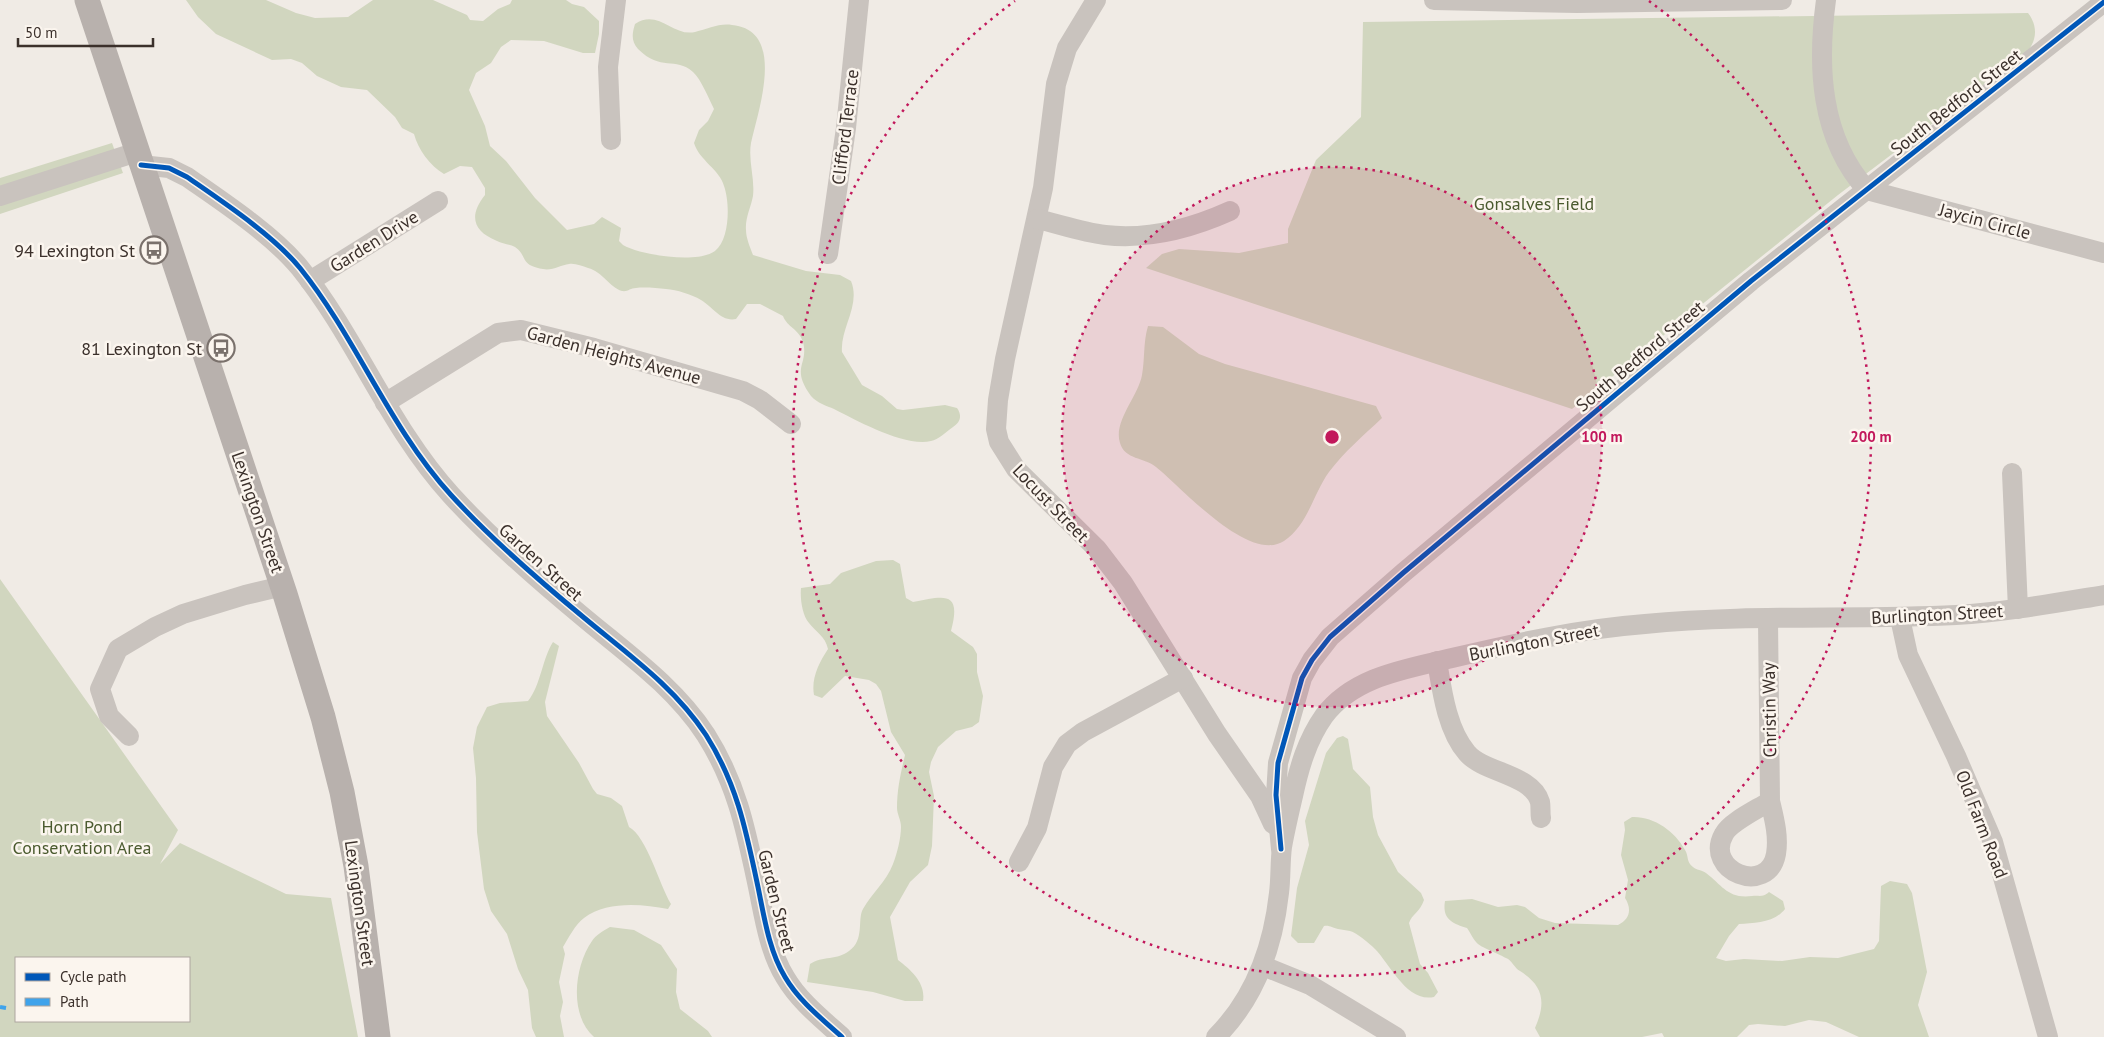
<svg xmlns="http://www.w3.org/2000/svg" width="2104" height="1037" font-family="'PT Sans',sans-serif">
	<style>
		.green { fill: #d1d6bf; fill-rule: evenodd }
		.lines { fill: none; stroke-linecap: round; stroke-linejoin: round }
		.minor { stroke: #c9c3be; stroke-width: 20 }
		.major { stroke: #b8b1ad; stroke-width: 25 }
		.quiet { stroke: #3fa3eb; stroke-width: 4; stroke-dasharray: 8 4; stroke-linecap: butt }
		.cycleway-casing { stroke: #fbf5ee; stroke-width: 8 }
		.cycleway { stroke: #0057b8; stroke-width: 5 }
		.ring { fill: none; stroke: #c2185b; stroke-width: 2.5; stroke-dasharray: 2.5 5 }
		.labels { text-anchor: middle; dominant-baseline: central; stroke-width: 5; stroke-linejoin: round; paint-order: stroke }
		.street-label { font-size: 18px; fill: #3b302b; stroke: #fbf5ee }
		.park-label { font-size: 18px; fill: #4a5a2e; stroke: #fbf5ee }
		.poi-label { font-size: 18px; fill: #3b302b; stroke: #fbf5ee; text-anchor: end }
		.centre { fill: #c2185b; stroke: #fbf5ee; stroke-width: 2.5 }
		.ring-label { font-size: 15px; text-anchor: middle; font-weight: bold; fill: #c2185b; stroke: #fbf5ee; stroke-width: 5; stroke-linejoin: round; paint-order: stroke }
	</style>
	<rect width="100%" height="100%" fill="#f0ebe5"/>
	<g class="green">
		<path d="M186 0H266L296 13 315 18 348 17 373 0H433L467 15 470 20 483 21 498 9 510 4 512 0H566L572 4 584 7 599 21V34L595 53H583L544 41 511 40 501 47 491 63 476 73 469 90 485 126 490 146 506 161 535 198 567 230 594 224 602 217 621 228 619 241 623 245C640 255 698 264 715 251 730 239 730 203 724 186 720 170 699 160 694 143L699 130 708 121 714 109C709 99 701 79 693 72 675 56 661 72 638 49 631 41 632 34 635 24 658 8 673 37 695 32 708 29 719 23 732 25 787 30 758 111 751 143 748 161 755 178 753 196 751 207 745 218 746 230 746 238 750 247 753 255L806 271 840 275 851 281C861 305 840 328 842 352L862 385 882 396 897 409 903 410 945 405 957 408C962 415 961 422 953 427 947 431 938 440 931 441 904 447 858 421 834 409 827 406 817 403 811 396 790 367 809 365 803 342 799 329 787 327 783 316L760 304H747L736 319C721 322 713 307 701 300 691 294 677 290 666 289 657 288 644 287 636 288 630 288 628 292 622 291 609 287 603 272 588 268 582 266 575 263 569 264 561 265 552 271 543 269 519 265 528 256 515 247 510 244 502 244 497 241 472 231 469 215 485 195V188L472 167 460 166 444 174C430 166 418 149 414 134L402 128 395 117 367 90 341 87 317 76 302 63 291 59 272 60 216 34 198 17Z"/>
		<path d="M2028 13C2038 26 2037 40 2027 52L1838 195 1572 409 1146 268 1162 254 1179 249 1239 253 1288 243V229L1316 160 1361 117 1363 22Z"/>
		<polygon points="112,143 123,173 0,214 0,178"/>
		<path d="M1148 326 1163 327 1199 354 1225 364 1376 406 1382 418C1364 435 1344 452 1329 472 1313 494 1308 525 1284 541 1249 564 1181 487 1156 467 1144 457 1125 460 1120 443 1113 421 1138 397 1142 375 1145 359 1143 343 1148 326Z"/>
		<path d="M893 560 900 564 906 598 913 602C944 596 962 590 951 631L973 647 977 654V672L983 696 979 722 972 727 956 731 938 747 931 762 929 772 934 796 932 846 928 865 910 882 890 917 898 960C911 970 926 983 923 1001H905L873 992 807 982 810 964C822 956 838 960 849 951 865 940 857 919 863 909 872 893 886 882 893 864 897 854 901 838 901 827 901 820 897 814 897 808 897 789 901 772 905 755L891 732 881 691 876 684 869 680 845 676 822 698 814 695C811 678 819 663 828 649 825 636 817 633 809 623 802 615 800 598 801 588L830 584 841 573 876 561Z"/>
		<path d="M0 579 178 830 160 864 180 843 286 894 331 898 358 1037H0ZM16 958H189V1021H16Z"/>
		<path d="M553 642 559 646 545 702 547 716 579 763 593 789 597 794 611 798 622 806 629 827C647 837 659 884 671 904L668 909C641 904 607 901 584 918 575 925 569 937 563 947L565 954 559 982 563 1002 560 1016 564 1037H536L532 1028 528 990 518 969 507 934 491 911 484 889 477 832 476 778 473 748 477 727 487 707 500 703 528 701C541 685 542 659 553 642Z"/>
		<path d="M1343 736 1348 739 1353 769 1370 787 1373 817 1378 835 1398 872 1421 893 1424 900C1420 912 1412 914 1409 923L1420 964 1428 973 1438 992 1434 997C1407 1003 1390 964 1375 949 1369 943 1357 933 1350 931 1346 930 1342 930 1338 929 1332 928 1330 925 1324 926L1314 943H1298L1291 936 1297 888 1309 845 1305 821 1326 753 1337 738Z"/>
		<path d="M1632 817C1653 816 1675 831 1685 850 1689 856 1686 862 1693 867 1696 870 1702 870 1706 873 1723 886 1728 899 1752 896 1760 895 1762 898 1769 892L1783 901 1785 909C1774 923 1755 923 1739 924L1729 936 1716 958 1726 961 1744 959 1782 961 1810 957 1838 958 1874 949 1879 941 1881 886 1890 881 1907 884 1912 893 1927 972 1918 1005 1929 1037H1859L1826 1022 1809 1020 1785 1026 1758 1024 1749 1025 1737 1037H1664L1662 1033 1642 1037H1540L1535 1028C1546 1003 1544 986 1520 971 1514 968 1512 960 1506 958 1501 955 1481 947 1478 944 1474 941 1470 932 1467 928 1452 923 1442 919 1445 901L1472 899 1498 907 1517 905 1525 907 1539 918 1555 923 1618 925C1630 919 1632 909 1625 898L1628 880 1621 855 1625 830 1624 822Z"/>
		<path d="M610 927 634 930 661 945 677 969 676 992 680 1009 708 1031 712 1037H594C569 1015 574 967 592 941 596 935 603 931 610 927Z"/>
	</g>
	<g class="lines">
		<g class="minor">
			<polyline points="1096,0 1067,48 1056,84 1043,188 1005,359 998,400 996,429 999,442 1016,469 1097,549 1123,583 1217,734 1260,796 1273,824"/>
			<polyline points="1434,0 1577,3 1782,0"/>
			<path d="M1826 0C1817 66 1820 138 1867 190L2104 253"/>
			<polyline points="611,140 608,67 616,0"/>
			<path d="M141 165 169 168 187 177C223 202 273 235 300 268 357 339 389 427 451 495 491 539 536 578 582 616 626 653 674 686 706 735 737 784 746 830 758 887 764 916 769 951 785 977 799 1001 822 1019 842 1037"/>
			<polyline points="0,196 137,152"/>
			<path d="M1037 219C1059 224 1082 232 1105 235 1149 240 1190 229 1230 211"/>
			<polyline points="828,254 846,128 859,0"/>
			<polyline points="310,281 438,201"/>
			<polyline points="385,403 498,333 521,330 594,348 743,391 760,400 791,424"/>
			<polyline points="2012,473 2018,609"/>
			<polyline points="1900,618 1908,655 1956,756 1993,842 2048,1037"/>
			<path d="M1768 620 1770 801C1758 809 1730 822 1724 834 1703 871 1768 897 1776 854 1779 836 1774 818 1770 801"/>
			<path d="M1437 661C1442 691 1447 730 1467 753 1484 773 1532 774 1540 802 1541 807 1540 813 1541 818"/>
			<polyline points="129,736 109,716 100,689 118,649 155,627 183,614 245,595 283,586"/>
			<polyline points="1281,849 1276,795 1278,763 1302,678 1312,660 1330,637 1403,573 1751,281 2104,2"/>
			<polyline points="1019,862 1037,828 1053,767 1067,744 1083,732 1183,678"/>
			<polyline points="1263,966 1310,985 1396,1037"/>
			<path d="M1216 1037C1256 997 1273 947 1279 893 1281 877 1280 862 1282 847 1285 830 1289 813 1293 796 1299 768 1307 740 1324 716 1354 676 1407 669 1452 658 1516 643 1580 629 1645 624 1748 614 1852 620 1956 615 2006 612 2055 603 2104 595"/>
		</g>
		<polyline class="major" points="87,0 285,594 323,717 342,792 356,866 378,1037"/>
		<polyline class="quiet" points="0,1007 6,1008"/>
		<g class="cycleway-casing">
			<g id="cycleway">
				<path d="M141 165 169 168 187 177C223 202 273 235 300 268 357 339 389 427 451 495 491 539 536 578 582 616 626 653 674 686 706 735 737 784 746 830 758 887 764 916 769 951 785 977 799 1001 822 1019 842 1037"/>
				<polyline points="1281,849 1276,795 1278,763 1302,678 1312,660 1330,637 1403,573 1751,281 2104,2"/>
			</g>
		</g>
		<use href="#cycleway" class="cycleway"/>
	</g>
	<circle cx="1332" cy="437" r="270" fill="#c2185b" fill-opacity=".12"/>
	<g class="ring">
		<circle cx="1332" cy="437" r="270"/>
		<path d="M1649 1A539 539 0 1 1 1015 1"/>
	</g>
	<defs>
		<g id="bus-ring" transform="scale(1.4375)"><circle r="9.5" fill="#fbf5ee" stroke="#7a716c" stroke-width="1.5"/><path d="M-5-6H5V4H4V6H2V4H-2V6H-4V4H-5ZM-3.5-4V0h7V-4ZM-3.5 1.2v1.5H-2V1.2ZM2 1.2v1.5H3.5V1.2Z" fill="#7a716c"/></g>
	</defs>
	<g fill-rule="evenodd">
		<use href="#bus-ring" x="154" y="250"/>
		<use href="#bus-ring" x="221" y="348"/>
	</g>
	<g class="labels">
		<g class="street-label">
			<text transform="translate(1956 102) rotate(-38)">South Bedford Street</text>
			<text transform="translate(845 127) rotate(-83)">Clifford Terrace</text>
			<text transform="translate(1985 221) rotate(15)">Jaycin Circle</text>
			<text transform="translate(374 241) rotate(-32)">Garden Drive</text>
			<text transform="translate(614 355) rotate(15)">Garden Heights Avenue</text>
			<text transform="translate(1640 356) rotate(-40)">South Bedford Street</text>
			<text transform="translate(1051 503) rotate(46)">Locust Street</text>
			<text transform="translate(258 512) rotate(71)">Lexington Street</text>
			<text transform="translate(541 562) rotate(42)">Garden Street</text>
			<text transform="translate(1937 614) rotate(-3)">Burlington Street</text>
			<text transform="translate(1534 642) rotate(-11)">Burlington Street</text>
			<text transform="translate(1769 710) rotate(-91)">Christin Way</text>
			<text transform="translate(1982 824) rotate(69)">Old Farm Road</text>
			<text transform="translate(777 901) rotate(76)">Garden Street</text>
			<text transform="translate(360 903) rotate(82)">Lexington Street</text>
		</g>
		<g class="park-label">
			<text x="1534" y="203">Gonsalves Field</text>
			<text x="82" y="826">Horn Pond<tspan x="82" dy="21">Conservation Area</tspan></text>
		</g>
		<g class="poi-label">
			<text x="135" y="250">94 Lexington St</text>
			<text x="202" y="348">81 Lexington St</text>
		</g>
	</g>
	<circle cx="1332" cy="437" r="8" class="centre"/>
	<g class="ring-label">
		<text x="1602" y="442">100 m</text>
		<text x="1871" y="442">200 m</text>
	</g>
	<rect x="15" y="957" width="175" height="65" fill="#fbf5ee" stroke="#aea6a0"/>
	<rect x="25" y="973" width="25" height="8" fill="#0057b8" stroke="#aea6a0"/>
	<text x="60" y="982" font-size="15" fill="#3b302b">Cycle path</text>
	<rect x="25" y="998" width="25" height="8" fill="#3fa3eb" stroke="#aea6a0"/>
	<text x="60" y="1007" font-size="15" fill="#3b302b">Path</text>
	<path d="M18 38v8h135v-8" fill="none" stroke="#3b302b" stroke-width="2.5"/>
	<text x="25" y="38" font-size="15" fill="#3b302b" stroke="#fbf5ee" stroke-width="4" paint-order="stroke">50 m</text>
</svg>
